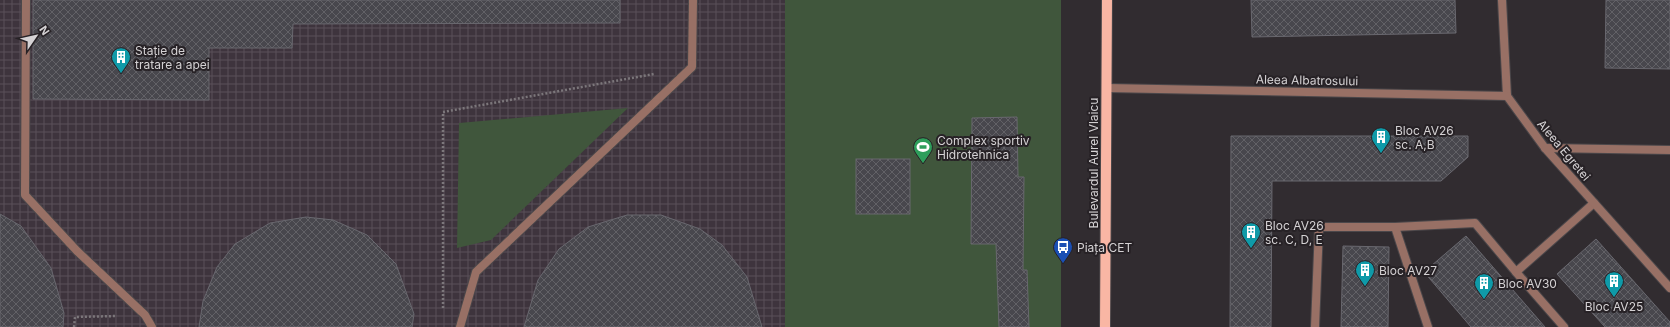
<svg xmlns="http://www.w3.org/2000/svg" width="1670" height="327" font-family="Inter,sans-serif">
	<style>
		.industrial { fill: url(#industrial-grid) }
		.grass { fill: #40563c }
		.building { fill: url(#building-cross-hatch); stroke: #69686f }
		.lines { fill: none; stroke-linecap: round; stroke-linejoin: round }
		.service-casing { stroke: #4b474a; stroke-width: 10 }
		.minor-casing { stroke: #4b474a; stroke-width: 10 }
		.primary-casing { stroke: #4b474a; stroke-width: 12 }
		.path { stroke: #7c777b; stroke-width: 2.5; stroke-dasharray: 2 2; stroke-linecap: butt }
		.service { stroke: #987065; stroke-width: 8 }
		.minor { stroke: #987065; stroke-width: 8 }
		.primary { stroke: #f9b6a4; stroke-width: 10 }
		.labels { text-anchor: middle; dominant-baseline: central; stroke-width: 4; stroke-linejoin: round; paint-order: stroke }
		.poi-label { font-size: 12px; fill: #d5d2d4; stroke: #272226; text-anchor: start }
		.street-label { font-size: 12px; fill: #d5d2d4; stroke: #272226 }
	</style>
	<defs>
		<pattern id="industrial-grid" width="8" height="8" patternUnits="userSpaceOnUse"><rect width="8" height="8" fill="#3e343d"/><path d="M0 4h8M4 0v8" fill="none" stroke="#595058"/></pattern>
		<pattern id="building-cross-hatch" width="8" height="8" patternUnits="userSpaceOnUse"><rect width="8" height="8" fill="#48474d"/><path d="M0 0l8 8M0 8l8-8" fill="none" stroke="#626166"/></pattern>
	</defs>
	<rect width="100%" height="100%" fill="#312c30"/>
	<rect class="industrial" x="0" y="0" width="785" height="327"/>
	<g class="grass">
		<rect x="785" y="0" width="276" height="327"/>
		<polygon points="628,108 491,240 457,248 459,123"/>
	</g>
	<g class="building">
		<polygon points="33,0 620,0 620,23 293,24 292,48 209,48 209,100 33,99"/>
		<polygon points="1251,0 1455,0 1456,33 1252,37"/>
		<polygon points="1606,0 1670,0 1670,69 1605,68"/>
		<polygon points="1017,117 1018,177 1024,177 1023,270 1027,270 1029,327 999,327 996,244 971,244 972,118"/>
		<polygon points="1231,136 1468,136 1468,157 1441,181 1272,181 1271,327 1230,327"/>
		<rect x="856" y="159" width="54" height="55"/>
		<polygon points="0,214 21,226 51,268 64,313 63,327 0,327"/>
		<polygon points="627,215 661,215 700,229 722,245 747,277 762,327 524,327 538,280 559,249 588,227"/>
		<polygon points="306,217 333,220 367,235 396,264 414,314 412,327 199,327 203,301 217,267 235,244 270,223"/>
		<polygon points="1466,236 1545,327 1471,327 1424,272"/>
		<polygon points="1596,239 1670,322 1670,327 1605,327 1557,274"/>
		<polygon points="1343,246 1389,247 1388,327 1341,327"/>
	</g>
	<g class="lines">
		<g class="service-casing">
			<g id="service">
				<polyline points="26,0 25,195 77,251 145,315 152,327"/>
				<polyline points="1545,148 1670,150"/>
				<polyline points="1395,227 1428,327"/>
				<polyline points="460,327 476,272 692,67 693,0"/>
				<polyline points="1315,327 1319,227 1395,227 1475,223 1516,272"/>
				<polyline points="1564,327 1516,272 1594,203"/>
			</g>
		</g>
		<g class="minor-casing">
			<g id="minor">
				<polyline points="1502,0 1507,96 1545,148 1670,288"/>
				<polyline points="1107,88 1507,96"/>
			</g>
		</g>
		<g class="primary-casing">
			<polyline id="primary" points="1105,327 1107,0"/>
		</g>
		<g class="path">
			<polyline points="443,308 443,112 654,74"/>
			<polyline points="74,327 75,317 117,316"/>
		</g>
		<use href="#service" class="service"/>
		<use href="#minor" class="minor"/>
		<use href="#primary" class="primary"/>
	</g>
	<defs>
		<g id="building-pin" transform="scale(1)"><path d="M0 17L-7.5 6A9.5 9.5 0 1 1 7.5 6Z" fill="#0f9aa8" stroke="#272226"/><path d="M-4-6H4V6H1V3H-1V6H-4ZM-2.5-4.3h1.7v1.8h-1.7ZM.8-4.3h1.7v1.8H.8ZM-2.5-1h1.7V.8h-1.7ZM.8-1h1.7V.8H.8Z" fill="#fff"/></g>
		<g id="stadium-pin" transform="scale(1)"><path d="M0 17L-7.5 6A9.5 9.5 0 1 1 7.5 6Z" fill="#2e9e5b" stroke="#272226"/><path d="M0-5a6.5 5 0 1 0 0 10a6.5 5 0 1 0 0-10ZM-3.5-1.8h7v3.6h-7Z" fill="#fff"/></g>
		<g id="bus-pin" transform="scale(1)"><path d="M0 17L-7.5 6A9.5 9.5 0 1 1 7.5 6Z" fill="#1a4fb4" stroke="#272226"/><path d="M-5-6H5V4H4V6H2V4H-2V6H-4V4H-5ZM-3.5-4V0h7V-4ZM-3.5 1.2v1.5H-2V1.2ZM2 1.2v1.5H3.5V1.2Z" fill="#fff"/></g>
	</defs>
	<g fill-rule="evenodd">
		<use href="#building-pin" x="121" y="57"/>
		<use href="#building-pin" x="1381" y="137"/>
		<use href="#stadium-pin" x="923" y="147"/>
		<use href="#building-pin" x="1251" y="232"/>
		<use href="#bus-pin" x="1063" y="247"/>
		<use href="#building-pin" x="1365" y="270"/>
		<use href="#building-pin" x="1614" y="281"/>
		<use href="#building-pin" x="1484" y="283"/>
	</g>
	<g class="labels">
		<g class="poi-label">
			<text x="135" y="50">Stație de<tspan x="135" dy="14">tratare a apei</tspan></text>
			<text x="1395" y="130">Bloc AV26<tspan x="1395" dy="14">sc. A,B</tspan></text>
			<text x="937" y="140">Complex sportiv<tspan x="937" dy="14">Hidrotehnica</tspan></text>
			<text x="1265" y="225">Bloc AV26<tspan x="1265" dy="14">sc. C, D, E</tspan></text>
			<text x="1077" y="247">Piața CET</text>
			<text x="1379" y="270">Bloc AV27</text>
			<text x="1498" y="283">Bloc AV30</text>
			<text x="1614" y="306" text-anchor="middle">Bloc AV25</text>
		</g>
		<g class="street-label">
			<text transform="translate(1307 80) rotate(1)">Aleea Albatrosului</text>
			<text transform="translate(1564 150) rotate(50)">Aleea Egretei</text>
			<text transform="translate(1093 163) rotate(-90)">Bulevardul Aurel Vlaicu</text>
		</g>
	</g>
	<g transform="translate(36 36) rotate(56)" stroke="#272226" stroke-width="3" paint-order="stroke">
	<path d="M0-3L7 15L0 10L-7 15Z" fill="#d5d2d4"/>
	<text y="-6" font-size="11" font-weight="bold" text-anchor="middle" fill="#d5d2d4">N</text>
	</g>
</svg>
